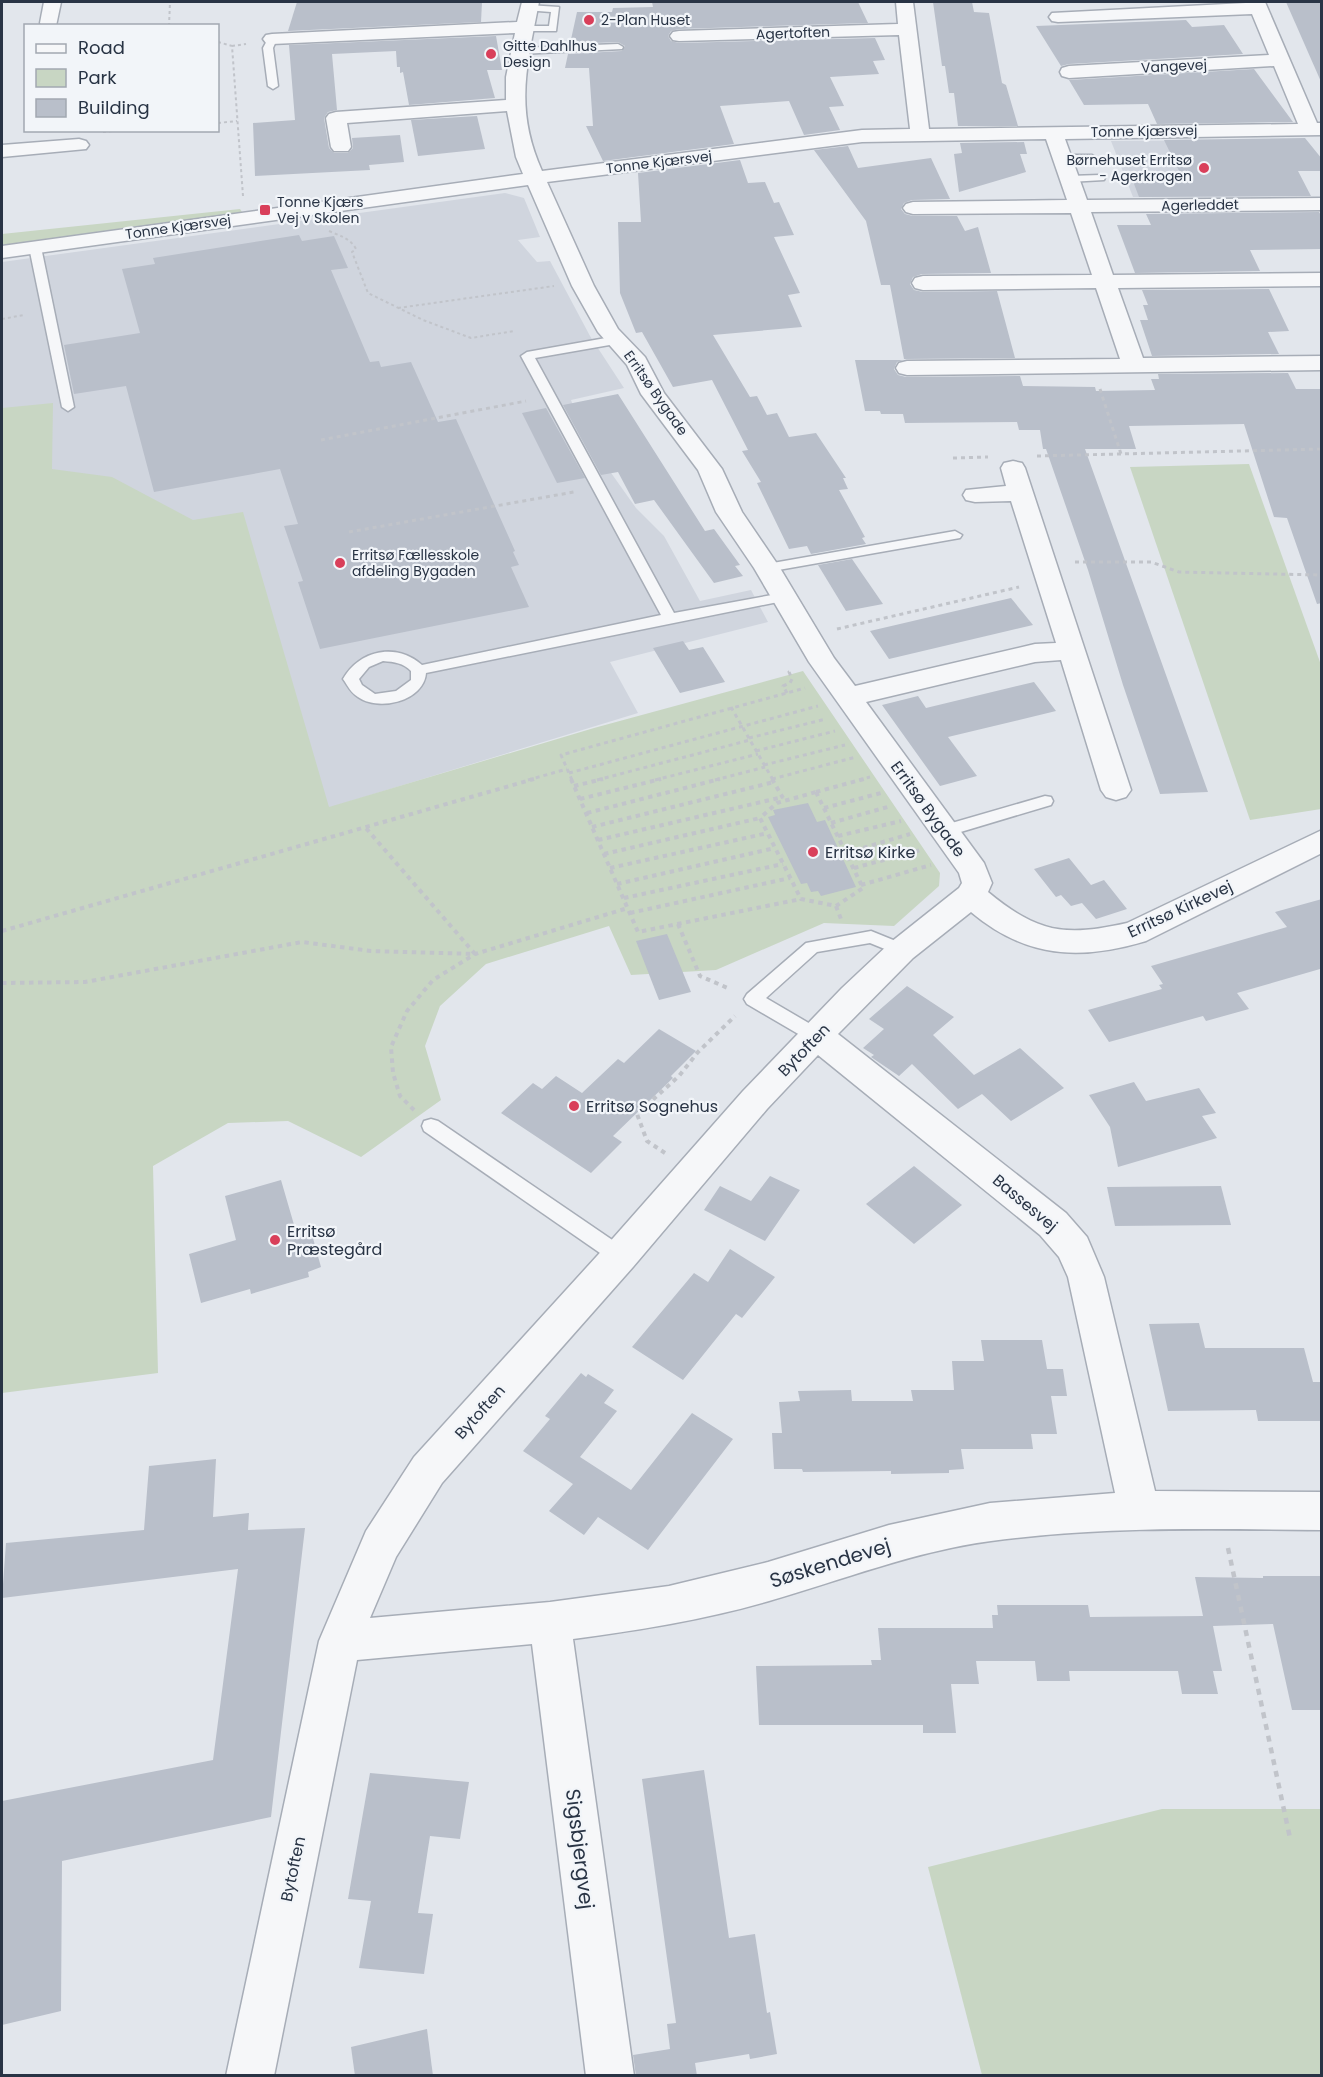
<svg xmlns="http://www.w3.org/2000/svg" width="1323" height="2077" font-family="Poppins,sans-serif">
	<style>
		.built { fill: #d0d5de }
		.green { fill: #c8d6c3 }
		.building { fill: #b9bfca }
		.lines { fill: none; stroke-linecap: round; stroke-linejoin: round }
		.lane-casing { stroke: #a7adb7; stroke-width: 3 }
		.street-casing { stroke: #a7adb7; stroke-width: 3 }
		.path-far3 { stroke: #c1c4ca; stroke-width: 2; stroke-dasharray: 3 3; stroke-linecap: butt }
		.path-far2 { stroke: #c1c4ca; stroke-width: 3; stroke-dasharray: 4 4; stroke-linecap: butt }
		.path-far1 { stroke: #c1c4ca; stroke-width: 4; stroke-dasharray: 4.5 4.5; stroke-linecap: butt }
		.path { stroke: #c1c4ca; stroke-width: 4.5; stroke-dasharray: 6 6; stroke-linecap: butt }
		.lane { fill: #f6f7f9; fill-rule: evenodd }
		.street { fill: #f6f7f9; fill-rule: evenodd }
		.poi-dot { fill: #d93f5a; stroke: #f2f5f9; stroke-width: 2 }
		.labels { text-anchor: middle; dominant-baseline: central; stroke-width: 4.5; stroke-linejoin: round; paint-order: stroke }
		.far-poi-label { font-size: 14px; fill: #293445; stroke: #f2f5f9; text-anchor: start }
		.far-street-label { font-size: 14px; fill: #293445; stroke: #f2f5f9 }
		.street-label { font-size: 16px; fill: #293445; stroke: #f2f5f9 }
		.poi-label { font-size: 16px; fill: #293445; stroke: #f2f5f9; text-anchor: start }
		.near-street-label { font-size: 20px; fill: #293445; stroke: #f2f5f9 }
	</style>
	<rect width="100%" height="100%" fill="#e2e6ec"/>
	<g class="built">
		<polygon points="1271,140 1300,196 1133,197 1111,141"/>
		<polygon points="505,193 524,198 540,237 518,240 537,262 550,261 590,336 624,388 571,400 589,450 604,463 636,508 664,536 700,601 751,590 768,622 610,662 638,713 2,908 2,262"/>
	</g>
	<g class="green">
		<polygon points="240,209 242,212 2,245 2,234"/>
		<polygon points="53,403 52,469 112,477 193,520 243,512 329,807 594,728 803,671 940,873 939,886 894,926 824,923 716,970 631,975 609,926 486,964 440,1006 425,1046 441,1100 361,1157 288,1121 228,1123 153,1166 158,1373 2,1393 2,408"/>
		<polygon points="1249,464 1321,665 1321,809 1250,820 1130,467"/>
		<polygon points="1162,1809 1321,1809 1321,2075 982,2075 928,1867"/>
	</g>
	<g class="building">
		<polygon points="297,2 482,2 481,22 288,31"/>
		<polygon points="652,2 858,2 868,23 679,29 671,31 668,36 671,41 679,43 875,38 885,60 873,61 879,74 830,77 844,106 829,107 840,130 804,135 789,101 720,106 734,144 603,161 586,126 593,126 589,68 565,68 568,54 622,51 625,46 618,42 570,44 577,12 612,12 613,8 653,7"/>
		<polygon points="933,2 972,2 974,12 989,13 1002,83 1006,85 1018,126 958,126 954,93 949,93 945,66 942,66"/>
		<polygon points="1286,2 1322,2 1322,84"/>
		<polygon points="1186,20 1192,27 1224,25 1243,54 1069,64 1061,66 1036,26"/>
		<polygon points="496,36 502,70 487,70 495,98 409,105 403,72 400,73 400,67 397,67 396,51 332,54 337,110 328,112 324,118 329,148 334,153 348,153 353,148 352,138 400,135 404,162 369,165 370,170 255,176 253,123 295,120 289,45"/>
		<polygon points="1254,69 1293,122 1157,124 1148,104 1084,105 1069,80"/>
		<polygon points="477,116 485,149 418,156 411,120"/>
		<polygon points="1305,138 1322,159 1322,171 1298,171 1311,196 1139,197 1131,176 1181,175 1164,140"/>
		<polygon points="1024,142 1027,154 1020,154 1026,172 959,192 954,154 962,153 960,143"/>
		<polygon points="848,146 858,168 931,158 950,199 912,200 904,203 901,209 905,214 913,216 957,216 965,231 978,227 991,273 922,274 913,277 910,284 914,290 923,292 997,291 1015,358 904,359 890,285 881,285 866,221 814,150"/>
		<polygon points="740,160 748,183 765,182 774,203 779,202 794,235 774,237 800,293 788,295 802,327 713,335 750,397 757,396 767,415 777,413 789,437 816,433 846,478 843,478 848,489 839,490 865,537 862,538 866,544 811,554 807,546 789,549 757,483 761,482 742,451 748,450 712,380 673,387 642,332 636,333 620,293 618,222 641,222 638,173"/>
		<polygon points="1319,212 1322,217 1322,249 1250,250 1260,271 1135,273 1117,225 1151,225 1146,214"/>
		<polygon points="299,235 302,241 334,236 348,268 331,270 370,362 379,361 381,367 411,362 438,422 456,419 515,551 513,552 519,565 511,567 529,607 320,649 298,582 303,581 284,526 298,524 280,469 154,492 126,386 74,394 64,345 140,333 122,269 155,264 153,258"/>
		<polygon points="1269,289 1289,331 1268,332 1279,354 1152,356 1140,320 1148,320 1143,305 1148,305 1142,290"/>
		<polygon points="855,360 903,360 897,362 894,369 898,375 906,377 1020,376 1023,386 1095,387 1096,391 1155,390 1151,379 1159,379 1158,374 1288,373 1296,389 1322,389 1322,603 1317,604 1287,518 1274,517 1244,424 1129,426 1136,449 1085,449 1208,792 1160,794 1123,685 1088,570 1046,449 1043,449 1040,430 1019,430 1017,422 905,423 903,414 881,414 880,411 865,411"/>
		<polygon points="618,394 705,531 714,529 740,565 735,566 743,576 714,583 654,500 635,504 618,472 601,475 563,405"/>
		<polygon points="546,408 585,478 557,483 522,413"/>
		<polygon points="852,559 883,604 846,611 818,565"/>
		<polygon points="1011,598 1033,625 889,659 870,631"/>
		<polygon points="683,641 689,650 703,647 725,682 680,693 653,648"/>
		<polygon points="1034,682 1056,711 948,737 977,776 940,786 882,705 918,696 926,708"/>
		<polygon points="808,803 817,822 825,820 856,887 821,896 818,891 811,892 807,883 801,884 768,817 775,815 773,810"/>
		<polygon points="1069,858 1091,885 1104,880 1127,909 1096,919 1082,903 1071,906 1061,895 1056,897 1034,869"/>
		<polygon points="1322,899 1322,971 1320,969 1237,993 1249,1009 1206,1021 1203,1016 1109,1042 1088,1010 1162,989 1159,985 1163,984 1151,966 1287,927 1275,912"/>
		<polygon points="667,934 691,992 659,1000 636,941"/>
		<polygon points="907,986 954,1017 933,1035 974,1075 1020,1048 1064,1088 1011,1121 982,1094 958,1109 912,1064 899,1076 871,1057 874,1055 863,1048 884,1029 869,1019"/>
		<polygon points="659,1029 696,1051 671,1076 673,1078 613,1136 622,1142 591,1173 501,1113 533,1083 542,1089 556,1076 582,1093 618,1059 624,1063"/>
		<polygon points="1134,1082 1146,1101 1199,1088 1216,1113 1202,1116 1217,1138 1118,1167 1110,1127 1089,1095"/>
		<polygon points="914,1166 962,1205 914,1244 866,1204"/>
		<polygon points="770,1176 800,1190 765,1241 704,1210 720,1186 751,1201"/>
		<polygon points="281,1180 297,1235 311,1231 321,1267 308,1272 309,1277 251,1294 250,1289 201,1303 189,1254 236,1240 225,1196"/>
		<polygon points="1221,1186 1231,1225 1115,1226 1107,1187"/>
		<polygon points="730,1249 775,1277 742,1318 736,1314 683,1380 632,1347 694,1273 708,1282"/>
		<polygon points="1199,1323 1205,1348 1304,1348 1313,1382 1322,1382 1322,1421 1258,1421 1256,1410 1168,1411 1149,1324"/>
		<polygon points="981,1340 1042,1340 1047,1369 1063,1369 1067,1396 1051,1396 1057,1434 1031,1434 1033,1449 961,1449 964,1469 949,1470 949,1473 891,1474 891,1471 803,1472 802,1469 774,1469 772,1433 782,1433 779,1402 800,1401 798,1391 851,1390 852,1401 913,1401 911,1390 954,1390 952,1361 984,1361"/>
		<polygon points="581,1373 586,1377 588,1374 614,1390 604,1403 617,1411 580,1457 631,1490 692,1413 733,1439 648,1550 598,1517 584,1535 549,1511 573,1484 523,1451 550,1419 545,1416"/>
		<polygon points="216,1459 213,1517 249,1513 248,1530 305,1528 271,1817 62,1861 61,2011 2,2025 2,1801 213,1760 238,1569 2,1598 6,1543 144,1530 149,1466"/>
		<polygon points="1263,1576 1322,1576 1322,1710 1292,1710 1273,1624 1213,1626 1222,1671 1213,1671 1218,1694 1182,1694 1178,1671 1069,1671 1070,1681 1037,1681 1035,1661 976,1661 979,1684 951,1684 956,1733 923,1733 923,1725 759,1725 756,1666 872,1665 871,1660 881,1660 878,1628 993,1628 992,1615 998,1615 997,1605 1088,1605 1090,1617 1203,1616 1195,1577 1263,1578"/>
		<polygon points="704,1770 729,1938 755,1934 767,2013 770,2012 777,2054 750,2059 749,2054 695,2063 697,2076 636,2076 633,2055 670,2049 667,2024 676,2023 642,1779"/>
		<polygon points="370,1773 469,1782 460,1839 430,1836 418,1913 433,1914 424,1974 359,1968 371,1901 348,1899"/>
		<polygon points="427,2029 433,2076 355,2076 351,2047"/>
	</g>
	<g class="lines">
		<g class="lane-casing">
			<g id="lane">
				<polygon points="528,5 559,7 556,31 522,31 522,27 525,26 549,26 551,12 525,10 523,8"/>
				<polygon points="272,36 277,39 273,48 278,86 273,89 268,86 263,48 269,37"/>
				<polygon points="618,44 623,47 622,49 520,54 515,51 520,48"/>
				<polygon points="1062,155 1092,155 1097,158 1092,161 1058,160 1057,158"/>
				<polygon points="1100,175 1105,178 1104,180 1069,182 1064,179 1069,176"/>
				<polygon points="35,244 41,247 74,407 68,411 62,407 29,247"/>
				<path d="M617 336 621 337 623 340 621 343 535 358 674 613 783 593 790 597 788 600 426 673C424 701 379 712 358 697 351 693 348 686 343 679 359 650 397 642 422 665L661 615 521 356 527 352ZM383 661C395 662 403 663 411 671V680L396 691 375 694 362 685 359 679 369 667Z"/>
				<polygon points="955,531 962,535 960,538 767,572 760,568 767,564"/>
				<polygon points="1045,796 1051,797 1053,801 1051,805 944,837 938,835 936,831 938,827"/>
				<polygon points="871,931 908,946 911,950 908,954 902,956 870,943 817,952 766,998 824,1032 827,1037 824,1042 818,1044 812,1042 747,1004 744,999 747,994 806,943"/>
				<polygon points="431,1119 438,1121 627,1250 630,1256 627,1262 620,1264 613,1262 424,1131 422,1126 424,1121"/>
			</g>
		</g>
		<g class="street-casing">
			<g id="street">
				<polygon points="44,2 61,2 56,26 42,26 40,23"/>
				<path d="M522 2H539C527 65 514 109 542 171L862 130 910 129 899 35 679 41 673 40 670 36 673 32 679 31 898 24 896 2H913L929 129 1298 124 1274 66 1069 78 1062 76 1060 72 1062 68 1069 66 1269 55 1252 14 1058 22 1052 21 1049 17 1052 13 1265 2 1317 123H1322V135L1065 139 1087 200 1322 198V210L1091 212 1113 275 1322 273V286L1118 288 1143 358 1322 356V370L907 375 899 373 896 368 899 363 907 361 1120 359 1096 288 923 290 915 288 912 283 915 278 923 276 1092 275 1071 213 913 214 906 212 903 208 906 204 913 202 1067 200 1046 139 862 142 547 182 594 286 618 329 645 357 664 393 722 469 742 512 780 568 834 658 855 686 1035 644 1056 643 1011 501 975 502 966 500 963 495 966 490 1006 486 1001 468 1004 463 1013 461 1022 463 1025 468 1131 790 1126 797 1116 800 1106 797 1101 790 1061 660 1035 662 866 702 984 863 992 883 988 892C1038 933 1064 937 1127 923L1322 830V853L1146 941C1079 961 1026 958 971 912L913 958 838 1034 1066 1213 1087 1237 1104 1277 1155 1491 1322 1492V1530C1211 1529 1101 1526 991 1541 915 1551 842 1580 769 1601 704 1620 639 1630 573 1639L634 2076H586L532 1644 357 1660 274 2076H226L319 1641 366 1531 414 1457 607 1245 743 1091 842 988 891 942 959 888 962 883 959 873 809 662 754 568 716 512 698 470 641 394 627 365 598 332 572 286 528 185 2 258V246L523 174 516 157 507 111 347 123 351 147 348 151H334L331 147 326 118 329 114 336 112 506 100V77L515 33 272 44 266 43 263 39 266 35 272 34 517 22ZM818 1055 1040 1235 1059 1257 1068 1277 1115 1493 990 1503 889 1525 768 1562 669 1586 550 1602 370 1618 396 1557 442 1483 633 1267 767 1109Z"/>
				<polygon points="79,139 86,141 89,145 86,149 2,157 2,145"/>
			</g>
		</g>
		<g class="path-far3">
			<polyline points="169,26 170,2"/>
			<polyline points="218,42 232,46 243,196"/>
			<polyline points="232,46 246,44"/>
			<polyline points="218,123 237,121"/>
			<polyline points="103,132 123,130"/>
			<path d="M329 231C340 236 350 238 356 249L352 252 368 293 423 320 471 338 514 331"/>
			<polyline points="398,308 554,286"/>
			<polyline points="2,319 24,315"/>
		</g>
		<g class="path-far2">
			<polyline points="1100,389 1121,454"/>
			<polyline points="321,440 526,401"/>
			<polyline points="1037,456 1322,449"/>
			<polyline points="953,458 988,457"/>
			<polyline points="349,532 574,492"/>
			<polyline points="1075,562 1151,562 1179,572 1322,575"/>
			<polyline points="837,629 1019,587"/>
			<polyline points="787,693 783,686 790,683 792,679 789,672 793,671"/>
			<polyline points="731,707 773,780"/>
			<polyline points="749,738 826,719"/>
			<polyline points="756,751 835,731"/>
			<polyline points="764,765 845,745"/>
			<polyline points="569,773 818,706"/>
			<polyline points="772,779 856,757"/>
			<polyline points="528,780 567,769"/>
			<polyline points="572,780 561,755 805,688"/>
			<polyline points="597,780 750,740"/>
			<polyline points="655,780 758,754"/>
			<polyline points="715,780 765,767"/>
			<polyline points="859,780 870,777"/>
		</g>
		<g class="path-far1">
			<polyline points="571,779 638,932 801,899"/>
			<polyline points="772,779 783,798"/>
			<polyline points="574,786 603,779"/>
			<polyline points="816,792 864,779"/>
			<polygon points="816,792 863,888 836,906 801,899 760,818 777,803"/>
			<polyline points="580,799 661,779"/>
			<polyline points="824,808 881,793"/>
			<polyline points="587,813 720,779"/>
			<polyline points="831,823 891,806"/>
			<polyline points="592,827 774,782"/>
			<polyline points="838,836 901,821"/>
			<polyline points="598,840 783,797"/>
			<polyline points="846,853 910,834"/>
			<polyline points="604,854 760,818"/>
			<polyline points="610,868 768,833"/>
			<polyline points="854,868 921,850"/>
			<polyline points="617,884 775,848"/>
			<polyline points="861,885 931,865"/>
			<polyline points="624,898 783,864"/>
			<polyline points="836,906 841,919"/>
			<polyline points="630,913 790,878"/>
			<polyline points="678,924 700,976 730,989"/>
			<polyline points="2,931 534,779"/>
			<polyline points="2,983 85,982 302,942 371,951 475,954 365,827"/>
			<polyline points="414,1110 400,1096 393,1073 391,1047 407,1011 433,980 475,954 628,908"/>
			<polyline points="665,1153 647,1141 637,1114 679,1076 698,1052 735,1016"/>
		</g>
		<polyline class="path" points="1228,1548 1290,1838"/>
		<use href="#lane" class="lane"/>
		<use href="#street" class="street"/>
	</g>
	<g class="poi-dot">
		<circle cx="589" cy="20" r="6"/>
		<circle cx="491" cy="54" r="6"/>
		<circle cx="1204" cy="168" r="6"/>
		<rect x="259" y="204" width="12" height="12" rx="3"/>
		<circle cx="340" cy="563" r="6"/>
		<circle cx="813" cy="852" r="6"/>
		<circle cx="574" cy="1106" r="6"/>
		<circle cx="275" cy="1240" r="6"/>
	</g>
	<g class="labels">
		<g class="far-poi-label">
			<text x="601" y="20">2-Plan Huset</text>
			<text x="503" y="46">Gitte Dahlhus<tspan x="503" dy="16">Design</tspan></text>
			<text x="1192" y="160" text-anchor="end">Børnehuset Erritsø<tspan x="1192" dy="16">- Agerkrogen</tspan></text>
			<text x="277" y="202">Tonne Kjærs<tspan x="277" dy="16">Vej v Skolen</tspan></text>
			<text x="352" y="555">Erritsø Fællesskole<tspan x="352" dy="16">afdeling Bygaden</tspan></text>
		</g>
		<g class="far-street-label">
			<text transform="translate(793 33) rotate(-2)">Agertoften</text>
			<text transform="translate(1174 66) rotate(-3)">Vangevej</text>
			<text transform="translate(1144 131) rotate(-1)">Tonne Kjærsvej</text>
			<text transform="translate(659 162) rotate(-7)">Tonne Kjærsvej</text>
			<text transform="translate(1200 205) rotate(-1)">Agerleddet</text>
			<text transform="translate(178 227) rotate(-8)">Tonne Kjærsvej</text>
			<text transform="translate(656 393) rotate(55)">Erritsø Bygade</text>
		</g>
		<g class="street-label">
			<text transform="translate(928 809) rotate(54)">Erritsø Bygade</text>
			<text transform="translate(1180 909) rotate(-25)">Erritsø Kirkevej</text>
			<text transform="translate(804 1050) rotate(-46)">Bytoften</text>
			<text transform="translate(1025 1203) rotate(40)">Bassesvej</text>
			<text transform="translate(480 1412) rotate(-48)">Bytoften</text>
			<text transform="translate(293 1869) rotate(-78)">Bytoften</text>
		</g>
		<g class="poi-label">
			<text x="825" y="852">Erritsø Kirke</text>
			<text x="586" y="1106">Erritsø Sognehus</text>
			<text x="287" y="1231">Erritsø<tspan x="287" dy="18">Præstegård</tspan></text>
		</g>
		<g class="near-street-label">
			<text transform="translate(830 1563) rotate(-17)">Søskendevej</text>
			<text transform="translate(580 1849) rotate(83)">Sigsbjergvej</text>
		</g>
	</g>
	<rect width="1323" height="2077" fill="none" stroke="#293445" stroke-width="6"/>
	<rect x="24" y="24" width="195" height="108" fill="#f2f5f9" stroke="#a2a8b1" stroke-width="1.5"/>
	<rect x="36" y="44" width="30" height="9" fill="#f6f7f9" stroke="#a2a8b1" stroke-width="1.5"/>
	<text x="78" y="54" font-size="18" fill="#293445">Road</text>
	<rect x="36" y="69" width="30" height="18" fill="#c8d6c3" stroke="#a2a8b1" stroke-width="1.5"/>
	<text x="78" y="84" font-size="18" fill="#293445">Park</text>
	<rect x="36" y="99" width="30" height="18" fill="#b9bfca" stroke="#a2a8b1" stroke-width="1.5"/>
	<text x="78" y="114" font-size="18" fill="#293445">Building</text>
</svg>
